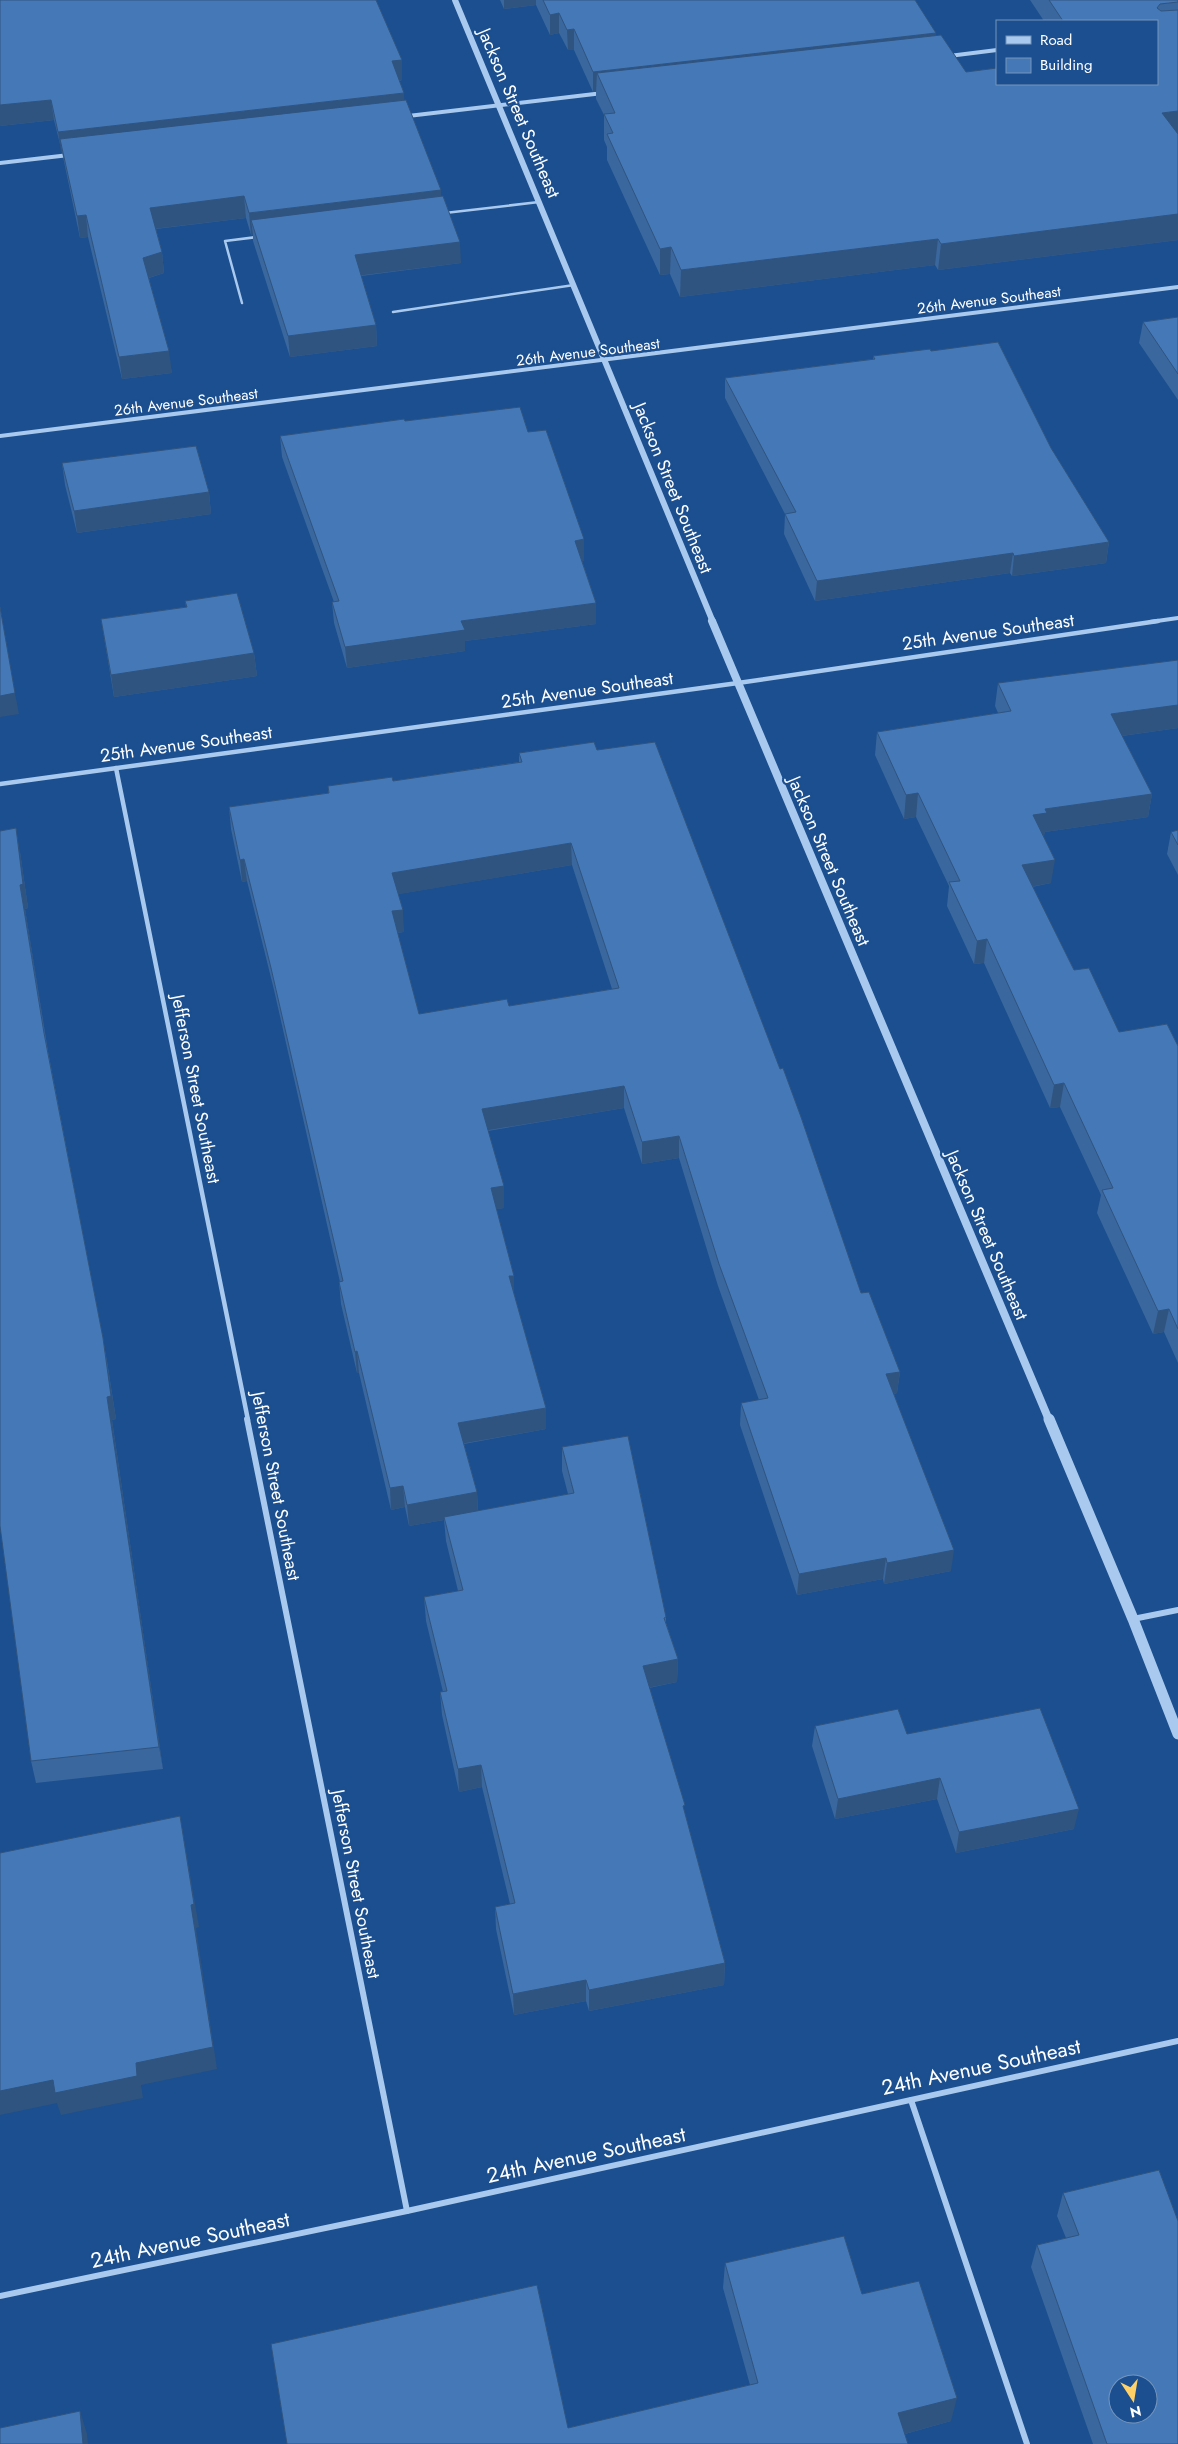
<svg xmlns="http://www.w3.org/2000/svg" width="1178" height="2444" font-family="Jost,sans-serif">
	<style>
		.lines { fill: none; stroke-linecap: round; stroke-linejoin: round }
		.service { stroke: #a9c9ee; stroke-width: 2.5 }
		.minor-far2 { stroke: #a9c9ee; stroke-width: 4 }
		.minor-far1 { stroke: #a9c9ee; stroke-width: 4.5 }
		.minor { stroke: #a9c9ee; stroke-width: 6 }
		.tertiary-far2 { stroke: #a9c9ee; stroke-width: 6 }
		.tertiary-far1 { stroke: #a9c9ee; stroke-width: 8 }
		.tertiary { stroke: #a9c9ee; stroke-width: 11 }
		.wall { fill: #3a679d; fill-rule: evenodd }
		.shaded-wall { fill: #305480 }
		.building { fill: #4478b7; stroke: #305480; fill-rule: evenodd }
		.labels { text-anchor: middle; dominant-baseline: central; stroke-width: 4.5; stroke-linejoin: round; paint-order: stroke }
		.far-street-label { font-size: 15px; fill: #fff; stroke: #1b4f8f }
		.street-label { font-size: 18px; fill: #fff; stroke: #1b4f8f }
		.near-street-label { font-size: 21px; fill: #fff; stroke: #1b4f8f }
	</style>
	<rect width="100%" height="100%" fill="#1b4f8f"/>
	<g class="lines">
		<g class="service">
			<polyline points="445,213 539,202"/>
			<polyline points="242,303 225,241 257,237"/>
			<polyline points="393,312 574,285"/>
		</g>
		<g class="minor-far2">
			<polyline points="949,56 997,50"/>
			<polyline points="408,116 603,93"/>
			<polyline points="0,163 69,155"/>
			<polyline points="0,436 1178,287"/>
			<polyline points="1150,622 1178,618"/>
		</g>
		<g class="minor-far1">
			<polyline points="116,768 248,1420"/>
			<polyline points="0,784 738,683 1158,621"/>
		</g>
		<g class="minor">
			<polyline points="247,1419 407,2211"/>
			<polyline points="1133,1619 1178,1610"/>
			<polyline points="911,2100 1027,2444"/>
			<polyline points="0,2296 407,2211 1178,2041"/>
		</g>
		<polyline class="tertiary-far2" points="455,0 713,622"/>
		<polyline class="tertiary-far1" points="712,621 1049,1420"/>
		<polyline class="tertiary" points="1049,1419 1133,1619 1178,1734"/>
	</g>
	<g class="wall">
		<polygon points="0,0 402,80 399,81 404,93 404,100 441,196 461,263 361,276 376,325 377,346 290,357 253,241 253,234 251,235 246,218 156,229 162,252 164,273 149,278 172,373 122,379 88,237 80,238 62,152 54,120 0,126"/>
		<polygon points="500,0 915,0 936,33 935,35 966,72 1157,84 1157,21 1044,21 1030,0 1178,0 1178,240 938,270 935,265 680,297 670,274 660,275 607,160 607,147 604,140 604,115 596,99 596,92 593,92 574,50 568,50 559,33 550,35 536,5 504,9"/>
		<polygon points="1178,317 1178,400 1139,343 1143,322"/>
		<polygon points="931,351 1051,448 1109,542 1106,563 1012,576 1010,573 815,601 784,534 785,514 725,398 725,378 873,359 873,356"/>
		<polygon points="405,421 528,432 584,539 584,561 582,561 596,603 596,624 465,641 465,651 347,668 334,623 332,602 334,602 282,457 280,436"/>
		<polygon points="62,463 209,492 211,514 77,533 65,485"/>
		<polygon points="185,601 254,653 257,676 114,697 101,619 186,607"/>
		<polygon points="998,683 1178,728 1122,736 1152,794 1148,817 1045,832 1043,837 1051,883 1032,887 1074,970 1119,1032 1178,1046 1178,1363 1164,1332 1153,1334 1097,1213 1101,1195 1060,1107 1050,1108 984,963 974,964 947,906 949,886 916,817 904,819 875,755 877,732 998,713 995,706"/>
		<path d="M597 750 900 1372 897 1393 894 1394 951 1571 884 1584 883 1579 797 1595 740 1425 741 1403 759 1400 718 1286 679 1158 642 1164 624 1108 488 1131 504 1208 496 1209 514 1276V1296L546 1408V1429L464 1444 477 1492 478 1511 568 1494 562 1471V1447L666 1617V1623L678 1659 677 1682 649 1688 684 1811 725 1963 724 1985 589 2011 586 2001 514 2015 496 1929 495 1907 510 1904 482 1787 459 1792 442 1715 440 1692H443L426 1621 424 1597 458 1591 446 1541 444 1520 409 1526 405 1507 391 1510 359 1373H357L341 1304 339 1282H340L274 990 247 881 242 882 231 829 229 807 328 793V786L393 781 519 762V753ZM572 865 612 989 509 1006 419 1014 397 933 404 932 398 894Z"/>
		<polygon points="1178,830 1178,875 1167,854 1171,832"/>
		<polygon points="20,852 28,908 25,909 48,1051 107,1361 116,1419 112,1420 163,1769 36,1783 31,1761"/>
		<polygon points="815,1726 907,1734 1074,1829 956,1853 937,1799 835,1819 812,1746"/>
		<polygon points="1063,2193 1178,2444 1093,2444 1031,2267 1037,2245 1066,2238 1057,2216"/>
		<polygon points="725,2263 862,2294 951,2421 905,2434 568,2428 750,2385 723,2288"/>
	</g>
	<g class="shaded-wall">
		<polygon points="504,0 536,0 536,5 504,9"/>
		<polygon points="559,13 559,33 550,35 550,15"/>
		<polygon points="574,29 574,50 568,50 567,30"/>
		<polygon points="936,33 934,53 597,73 596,92 593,92 593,72"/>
		<polygon points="402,60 402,80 393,81 392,61"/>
		<polygon points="404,93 405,113 60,139 62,152 61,152 58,132"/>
		<polygon points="51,100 54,120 0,126 0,105"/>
		<polygon points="1178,111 1178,136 1162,113"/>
		<polygon points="441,190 441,211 251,220 253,234 251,235 249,213"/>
		<polygon points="244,196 246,218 153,229 150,208"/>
		<polygon points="1178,214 1178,240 938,270 941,244"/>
		<polygon points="86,215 88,237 80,238 77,216"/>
		<polygon points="938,239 935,265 680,297 681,270"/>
		<polygon points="460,242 461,263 356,276 355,255"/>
		<polygon points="671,247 670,274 660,275 660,249"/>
		<polygon points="162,252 164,273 145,279 143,258"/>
		<polygon points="376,325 377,346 290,357 288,336"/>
		<polygon points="169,351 172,373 122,379 119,357"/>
		<polygon points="209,492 211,514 77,533 74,511"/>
		<polygon points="584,539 584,561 575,562 575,541"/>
		<polygon points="1109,542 1106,563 1012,576 1014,556"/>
		<polygon points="1013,553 1010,573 815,601 817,581"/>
		<polygon points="596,603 596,624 465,641 465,651 347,668 345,647 461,621"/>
		<polygon points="254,653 257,676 114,697 111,675"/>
		<polygon points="15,693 19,714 0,717 0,696"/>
		<polygon points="1178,705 1178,728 1107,738 1111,714"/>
		<polygon points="918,793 916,817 904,819 906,795"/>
		<polygon points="1152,794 1148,817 1045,832 1044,837 1029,839 1033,815 1045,809"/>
		<polygon points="16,828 20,852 28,908 25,909 49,1057 20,885"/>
		<polygon points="571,843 572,865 394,895 392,873"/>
		<polygon points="244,859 247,881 242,882 240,860"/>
		<polygon points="1055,860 1051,883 1019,889 1022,865"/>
		<polygon points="403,910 404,932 393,933 392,911"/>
		<polygon points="987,939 984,963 974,964 977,941"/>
		<polygon points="1064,1083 1060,1107 1050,1108 1054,1085"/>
		<polygon points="624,1086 624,1108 483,1131 482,1109"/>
		<polygon points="679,1136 679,1158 642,1164 642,1142"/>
		<polygon points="504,1186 504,1208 492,1210 491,1188"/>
		<polygon points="509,1276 514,1276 514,1297"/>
		<polygon points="1169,1309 1164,1332 1153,1334 1158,1311"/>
		<polygon points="103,1338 116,1419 112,1420 163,1769 159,1747 107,1397"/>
		<polygon points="357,1351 359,1373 357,1373 355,1352"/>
		<polygon points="900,1372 897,1393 884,1396 886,1374"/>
		<polygon points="546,1408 546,1429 460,1444 458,1423"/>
		<polygon points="403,1486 405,1507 391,1510 390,1488"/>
		<polygon points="477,1492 478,1513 444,1517 444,1520 409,1526 407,1505"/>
		<polygon points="954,1550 951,1571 884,1584 887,1563"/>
		<polygon points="886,1558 883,1579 797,1595 799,1574"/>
		<polygon points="678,1659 677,1682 642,1689 643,1666"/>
		<polygon points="481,1765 482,1787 459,1792 458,1769"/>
		<polygon points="940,1778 937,1799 835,1819 838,1799"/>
		<polygon points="1079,1809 1074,1829 956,1853 959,1832"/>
		<polygon points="180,1816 199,1927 196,1928 217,2069 141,2085 143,2098 61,2115 57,2103 0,2115 0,2091 136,2063 191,1905"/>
		<polygon points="725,1963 724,1985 589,2011 589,1990"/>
		<polygon points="586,1980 586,2001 514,2015 513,1994"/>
		<polygon points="957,2398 951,2421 894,2437 898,2413"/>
		<polygon points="80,2411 87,2434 88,2444 83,2444"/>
	</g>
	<g class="building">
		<polygon points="0,0 376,0 402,60 392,61 404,93 58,132 51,100 0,105"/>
		<polygon points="543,0 915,0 936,33 593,72 574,29 567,30 559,13 550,15"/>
		<polygon points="1049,0 1178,0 1178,2 1160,4 1157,8 1161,11 1178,10 1178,111 1162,113 1178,134 1178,214 941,244 938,239 681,270 671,247 660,249 607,134 613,133 604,114 615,113 597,73 941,35 966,72 997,68 997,84 1157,84 1157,21 1063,21"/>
		<polygon points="406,100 441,190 249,213 244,196 150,208 162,252 143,258 169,351 119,357 86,215 77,216 60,139"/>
		<polygon points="443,196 460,242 355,255 376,325 288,336 251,220"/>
		<polygon points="1178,317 1178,374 1143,322"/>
		<polygon points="998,342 1051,448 1109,542 1014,556 1013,553 817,581 785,514 796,512 725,378 875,359 873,356 930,349 931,351"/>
		<polygon points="520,407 528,432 546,430 584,539 575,541 596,603 461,621 465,630 345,647 332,602 339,601 280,436 404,419 405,421"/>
		<polygon points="196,446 209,492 74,511 62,463"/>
		<polygon points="237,593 254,653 111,675 101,619 187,607 185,601"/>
		<polygon points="0,607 15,693 0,696"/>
		<polygon points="1178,660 1178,705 1111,714 1152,794 1045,809 1047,813 1033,815 1055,860 1022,865 1074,970 1089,968 1119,1032 1167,1024 1178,1046 1178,1329 1169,1309 1158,1311 1102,1190 1113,1188 1064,1083 1054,1085 987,939 977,941 949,882 960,881 918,793 906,795 877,732 1011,711 998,683"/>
		<path d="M594 742 597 750 655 742 780 1069 783 1068 801 1117 861 1293 869 1292 900 1372 886 1374 954 1550 887 1563 886 1558 799 1574 741 1403 768 1398 719 1264 679 1136 642 1142 624 1086 482 1109 504 1186 491 1188 514 1276H509L546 1408 458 1423 477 1492 407 1505 403 1486 390 1488 357 1351 355 1352 339 1282 343 1281 271 968 244 859 240 860 229 807 329 793 328 786 392 777 393 781 522 762 519 753ZM571 843 619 988 509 1006 507 999 419 1014 392 911 403 910 392 873Z"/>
		<polygon points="16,828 23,884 20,885 44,1033 103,1338 111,1396 107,1397 159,1747 31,1761 0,1526 0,831"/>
		<polygon points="1178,830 1178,845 1171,832"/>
		<polygon points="628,1436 666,1617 664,1618 678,1659 643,1666 685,1805 683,1806 725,1963 589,1990 586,1980 513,1994 495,1907 515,1903 481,1765 458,1769 440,1692 447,1691 424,1597 463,1590 444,1517 574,1493 562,1447"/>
		<polygon points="1040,1708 1079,1809 959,1832 940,1778 838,1799 815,1726 898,1709 907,1734"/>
		<polygon points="180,1816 194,1904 191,1905 213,2047 136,2063 137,2076 55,2093 53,2080 0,2091 0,1853"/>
		<path d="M1159 2170 1178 2221V2444H1107L1037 2245 1079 2235 1063 2193ZM1118 2384H1148V2414H1118Z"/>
		<polygon points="844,2236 862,2294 919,2281 957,2398 898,2413 908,2444 287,2444 271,2344 537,2285 568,2428 758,2383 725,2263"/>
		<polygon points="80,2411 83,2444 0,2444 0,2428"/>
	</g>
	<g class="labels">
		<g class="far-street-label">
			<text transform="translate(989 300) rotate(-7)">26th Avenue Southeast</text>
			<text transform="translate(588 352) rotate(-7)">26th Avenue Southeast</text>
			<text transform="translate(186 402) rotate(-7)">26th Avenue Southeast</text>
		</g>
		<g class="street-label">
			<text transform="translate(519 113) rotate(67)">Jackson Street Southeast</text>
			<text transform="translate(673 488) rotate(68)">Jackson Street Southeast</text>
			<text transform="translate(988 632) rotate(-8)">25th Avenue Southeast</text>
			<text transform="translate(587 690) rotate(-8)">25th Avenue Southeast</text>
			<text transform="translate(186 744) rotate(-8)">25th Avenue Southeast</text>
			<text transform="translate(829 861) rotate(67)">Jackson Street Southeast</text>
			<text transform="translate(196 1089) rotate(79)">Jefferson Street Southeast</text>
			<text transform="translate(987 1235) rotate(67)">Jackson Street Southeast</text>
			<text transform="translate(276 1486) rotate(79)">Jefferson Street Southeast</text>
			<text transform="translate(356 1884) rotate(79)">Jefferson Street Southeast</text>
		</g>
		<g class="near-street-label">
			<text transform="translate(981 2067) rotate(-12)">24th Avenue Southeast</text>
			<text transform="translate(586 2155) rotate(-12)">24th Avenue Southeast</text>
			<text transform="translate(190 2240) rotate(-12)">24th Avenue Southeast</text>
		</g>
	</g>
	<rect x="996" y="20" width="162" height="65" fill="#1b4f8f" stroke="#7695bc"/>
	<rect x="1006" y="36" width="25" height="8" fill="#a9c9ee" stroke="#7695bc"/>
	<text x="1040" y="45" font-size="15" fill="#ffffff">Road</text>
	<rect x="1006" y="58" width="25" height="15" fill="#4478b7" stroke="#7695bc"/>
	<text x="1040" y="70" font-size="15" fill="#ffffff">Building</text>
	<g transform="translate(1133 2399) rotate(168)"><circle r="24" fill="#1b4f8f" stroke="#7695bc"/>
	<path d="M0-4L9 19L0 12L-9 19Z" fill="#ffd166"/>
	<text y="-8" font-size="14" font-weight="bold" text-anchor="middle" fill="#ffffff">N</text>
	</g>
</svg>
